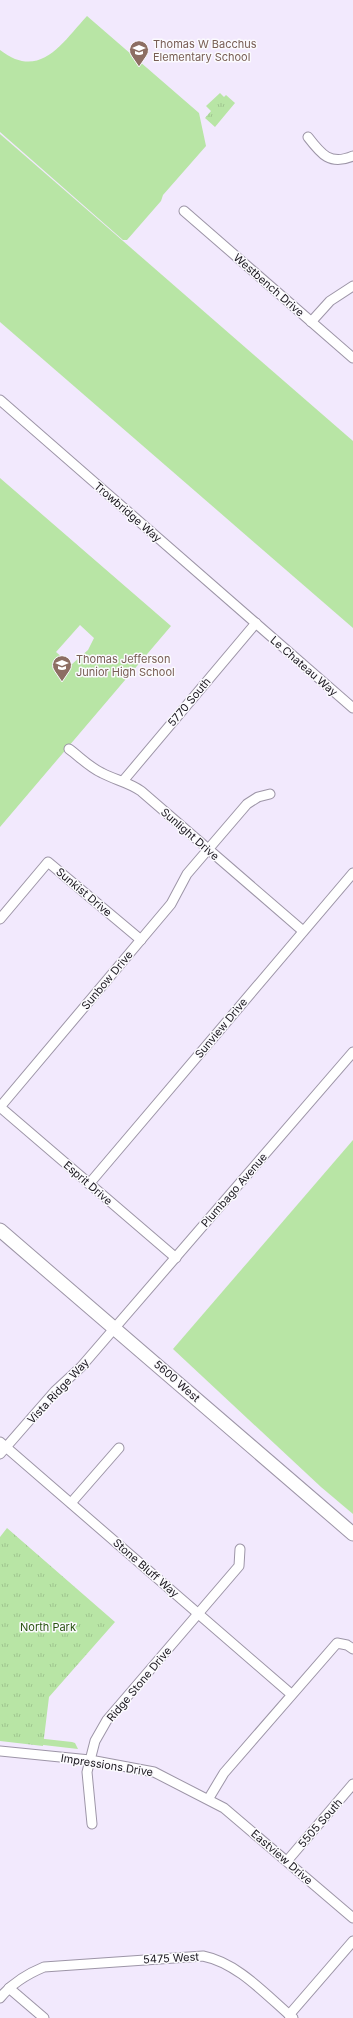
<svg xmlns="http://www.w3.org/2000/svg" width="353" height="2018" font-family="Inter,sans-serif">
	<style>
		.grass { fill: #b8e5a5; fill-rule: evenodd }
		.park { fill: url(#park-tufts) }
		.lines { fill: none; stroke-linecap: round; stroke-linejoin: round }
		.minor-casing { stroke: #9d95a7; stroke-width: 11 }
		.secondary-casing { stroke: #9d95a7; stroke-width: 15 }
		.minor { stroke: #fff; stroke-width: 9 }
		.secondary { stroke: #fff; stroke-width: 13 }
		.labels { text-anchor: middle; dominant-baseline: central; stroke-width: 3; stroke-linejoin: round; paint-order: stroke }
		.education-label { font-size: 11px; fill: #785e54; stroke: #fbfafe; text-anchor: start }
		.street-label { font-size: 11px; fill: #19161d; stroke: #fbfafe }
		.park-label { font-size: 11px; fill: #295310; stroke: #fbfafe }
	</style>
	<defs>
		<pattern id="park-tufts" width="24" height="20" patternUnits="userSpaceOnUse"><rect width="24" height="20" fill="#b8e5a5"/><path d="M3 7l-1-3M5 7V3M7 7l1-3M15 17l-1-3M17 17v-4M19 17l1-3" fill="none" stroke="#9ec48e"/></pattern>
	</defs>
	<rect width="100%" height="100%" fill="#f2e9fd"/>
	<g class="grass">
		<path d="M87 16 199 113 206 146 163 195 161 201 127 240H123L0 132V50C40 81 62 43 87 16Z"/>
		<polygon points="0,134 353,441 353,628 0,322"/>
		<path d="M0 478 171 626 0 827ZM80 625 94 638 88 650 71 665 56 652Z"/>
		<polygon points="353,1140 353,1514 321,1487 173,1349"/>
		<polygon points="0,1734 72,1742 75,1743 78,1749 0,1740"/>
	</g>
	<g class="park">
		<polygon points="220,93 224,97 226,95 235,103 215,127 205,118 211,111 206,106"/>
		<polygon points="7,1528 115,1622 49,1697 43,1746 0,1741 0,1537"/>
	</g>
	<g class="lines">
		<g class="minor-casing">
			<g id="minor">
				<path d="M308 137C321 154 330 166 353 156"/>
				<polyline points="184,211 353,358"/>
				<polyline points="311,322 330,301 353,286"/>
				<polyline points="0,400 353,708"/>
				<path d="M69 749C80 757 89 767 102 773 115 780 128 782 141 791L303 931"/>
				<polyline points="123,781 256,623"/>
				<polyline points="0,919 48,862 141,940"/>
				<polyline points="89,1184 353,873"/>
				<polyline points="176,1258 0,1107 171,904 187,874 247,804 258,797 270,794"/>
				<polyline points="0,1442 291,1694"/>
				<polyline points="0,1454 55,1391 81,1367 353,1052"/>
				<polyline points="71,1503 119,1448"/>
				<polyline points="0,1751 90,1760 154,1772 224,1808 353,1918"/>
				<polyline points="209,1798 224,1773 337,1643 347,1645 353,1649"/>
				<polyline points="92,1824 87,1772 95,1741 107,1720 239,1566 240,1549"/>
				<polyline points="287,1861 353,1784"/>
				<polyline points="9,1988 44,2018"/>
				<path d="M0 1998C12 1983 27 1974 44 1967L203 1956C238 1963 266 1995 293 2018"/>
				<polyline points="289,2015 353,1941"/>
			</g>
		</g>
		<g class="secondary-casing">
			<polyline id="secondary" points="0,1230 353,1534"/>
		</g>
		<use href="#minor" class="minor"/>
		<use href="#secondary" class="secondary"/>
	</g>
	<defs>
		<g id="school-pin" transform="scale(1)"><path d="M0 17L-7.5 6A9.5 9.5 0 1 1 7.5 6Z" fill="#8d6e63" stroke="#fbfafe"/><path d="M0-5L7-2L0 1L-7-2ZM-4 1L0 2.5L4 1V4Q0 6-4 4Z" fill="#fff"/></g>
	</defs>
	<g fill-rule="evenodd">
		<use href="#school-pin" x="139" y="50"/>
		<use href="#school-pin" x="62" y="665"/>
	</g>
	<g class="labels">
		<g class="education-label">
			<text x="153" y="44">Thomas W Bacchus<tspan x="153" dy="13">Elementary School</tspan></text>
			<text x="76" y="659">Thomas Jefferson<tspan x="76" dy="13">Junior High School</tspan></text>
		</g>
		<g class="street-label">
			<text transform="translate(269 285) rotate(41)">Westbench Drive</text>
			<text transform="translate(128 512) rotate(41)">Trowbridge Way</text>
			<text transform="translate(304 666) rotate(41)">Le Chateau Way</text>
			<text transform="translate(189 702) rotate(-50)">5770 South</text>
			<text transform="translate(190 834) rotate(41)">Sunlight Drive</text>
			<text transform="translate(84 892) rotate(40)">Sunkist Drive</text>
			<text transform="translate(107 980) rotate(-50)">Sunbow Drive</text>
			<text transform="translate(221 1028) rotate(-50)">Sunview Drive</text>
			<text transform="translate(88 1183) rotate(41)">Esprit Drive</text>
			<text transform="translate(234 1190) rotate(-49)">Plumbago Avenue</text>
			<text transform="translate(177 1381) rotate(41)">5600 West</text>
			<text transform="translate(58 1391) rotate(-47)">Vista Ridge Way</text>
			<text transform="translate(146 1568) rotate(41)">Stone Bluff Way</text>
			<text transform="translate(139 1684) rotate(-50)">Ridge Stone Drive</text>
			<text transform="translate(107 1765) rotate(9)">Impressions Drive</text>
			<text transform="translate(320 1823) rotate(-49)">5505 South</text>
			<text transform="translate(282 1857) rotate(41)">Eastview Drive</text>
			<text transform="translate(171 1958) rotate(-3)">5475 West</text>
		</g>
		<g class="park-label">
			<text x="48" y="1627">North Park</text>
		</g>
	</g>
</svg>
